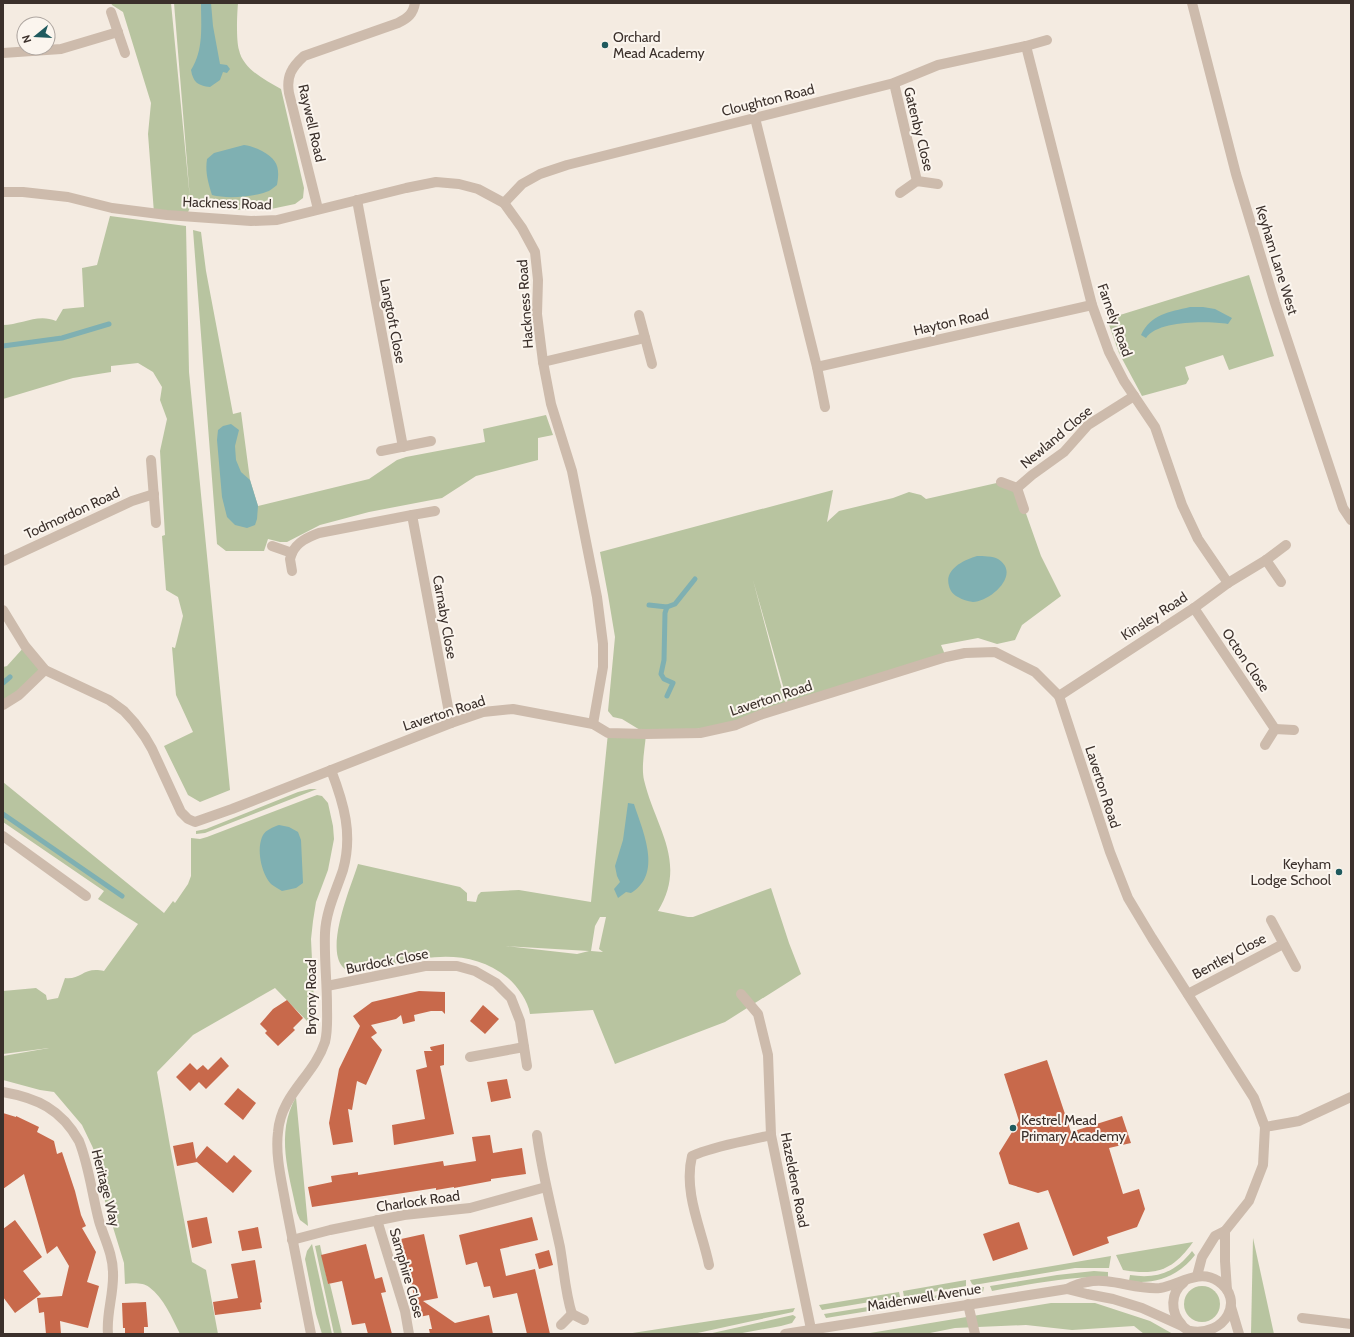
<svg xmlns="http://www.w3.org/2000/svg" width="1354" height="1337" font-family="Cabin,sans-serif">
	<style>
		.green { fill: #b8c4a0; fill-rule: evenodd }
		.water { fill: #7fb0b2 }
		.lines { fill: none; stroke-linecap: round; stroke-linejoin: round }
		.stream { stroke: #7fb0b2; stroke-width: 5 }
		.building { fill: #c8694b }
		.minor { stroke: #cdbbac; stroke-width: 10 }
		.tertiary { stroke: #cdbbac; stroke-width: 10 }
		.poi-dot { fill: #1f5a5e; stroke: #fbf5ee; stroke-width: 1.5 }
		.labels { text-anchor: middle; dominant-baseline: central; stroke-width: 4; stroke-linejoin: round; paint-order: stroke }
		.poi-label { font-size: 14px; fill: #3b302b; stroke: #fbf5ee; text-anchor: start }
		.street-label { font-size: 14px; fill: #3b302b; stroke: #fbf5ee }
	</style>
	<rect width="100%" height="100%" fill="#f4ebe1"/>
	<g class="green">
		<path d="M111 3H171L190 199 174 3H238C237 15 236 39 239 50 243 69 265 80 281 89L304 188 303 198 295 204 271 209 236 210 191 205 186 217 154 213 148 134 151 103 123 12 112 5Z"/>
		<path d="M110 216 186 226 189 372 230 790 200 802 188 795 164 746 193 732 176 695 172 647 175 648 183 616 178 597 166 590 162 536 165 535 160 451 167 419 160 400 162 387 153 372 138 363 111 366V372L73 378 3 399V325C21 325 38 313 56 321L63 309 84 307 82 268 97 265Z"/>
		<polygon points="193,230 201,232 206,271 233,414 241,412 250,480 258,506 369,479 397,460 406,457 485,442 483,429 546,415 553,435 538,438 538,460 476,476 442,498 369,512 320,525 287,542 280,542 268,539 264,551 226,551 217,544"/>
		<polygon points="1249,275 1274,356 1229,370 1223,355 1185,367 1189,379 1186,384 1142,396 1119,353 1107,319"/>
		<polygon points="1001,482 1017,488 1041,556 1061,596 1022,625 1015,640 997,644 978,638 941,645 946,657 789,707 753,580 787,708 733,726 645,733 622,719 613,717 608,711 615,637 608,595 600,552 833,490 827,522 839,511 893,498 909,492 921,495 926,499"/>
		<polygon points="25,646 45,670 3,705 3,667 7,666"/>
		<path d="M608 733 646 734C645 748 641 766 644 780 655 827 688 862 658 911L688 917H693L771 888 789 943 801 974 725 1022 615 1064 593 1010 530 1014C528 1001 518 987 508 978 463 941 408 961 358 973 313 972 352 885 358 864L460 887 467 893V901L476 902 478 895 481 892 519 890 591 902ZM600 917H606L599 949 603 952 591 951 595 926ZM505 946 589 951 577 954Z"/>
		<path d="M3 782 164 913 173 901 175 903 188 884 191 876V838L200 839 207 837 317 795 322 796 328 803 333 826 334 839 328 870 316 902 313 921 311 939 315 1023H309L275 988 193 1035 157 1072 170 1146 192 1262 206 1270 218 1334H180C172 1318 164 1298 149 1287 143 1282 131 1283 125 1284L124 1263 104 1198 93 1148 82 1125 54 1092 40 1090 3 1080V1056L49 1048 3 1054V991L36 988 46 995 47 1000 58 998 65 978C81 980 84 966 104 971L138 924 98 899 104 891 3 822Z"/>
		<polygon points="310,789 317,789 205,833 196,834 196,831 206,829 298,792"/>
		<path d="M296 1097 308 1226 300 1220 297 1213C289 1173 275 1134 296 1097Z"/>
		<polygon points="1253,1238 1274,1334 1251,1334"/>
		<path d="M1193 1242C1173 1270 1157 1276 1123 1270L1116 1255Z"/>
		<polygon points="312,1244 332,1334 322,1334 316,1314 305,1259 307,1251"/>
		<polygon points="320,1245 328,1284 330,1284 342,1334 334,1334 315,1246"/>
		<path d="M1192 1251 1195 1255C1179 1276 1155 1285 1129 1281L1130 1275C1156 1279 1175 1273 1192 1251Z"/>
		<polygon points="1111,1256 1109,1268 1075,1268 974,1285 972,1284 970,1280"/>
		<path d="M1094 1271 1108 1272V1277C1069 1276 1031 1284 992 1291L990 1286 1057 1275Z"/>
		<polygon points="966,1280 966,1286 904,1297 903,1291"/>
		<circle cx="1202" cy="1304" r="18"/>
		<polygon points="984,1287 983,1292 887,1308 887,1304"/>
		<polygon points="899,1292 900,1297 822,1310 819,1305"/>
		<polygon points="1051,1303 1095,1303 1150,1321 1173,1334 1144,1334 1134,1326 1072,1330 1026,1325 955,1328 925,1334 864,1334"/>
		<polygon points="874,1306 875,1310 826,1318 824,1314"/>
		<polygon points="795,1308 793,1312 693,1334 626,1334"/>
		<polygon points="793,1315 796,1317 792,1323 781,1326 737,1334 708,1334"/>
	</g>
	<g class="water">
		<path d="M201 3H211L213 26 220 64 227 65 230 69 227 73 223 72 220 80 210 87C198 86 193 82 191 70 204 50 201 26 201 3Z"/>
		<path d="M244 145C251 146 256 148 262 151 278 160 280 168 277 185 273 188 270 191 266 192 252 197 226 199 212 195 208 182 205 172 207 159L214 153Z"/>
		<path d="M1190 307H1203L1215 309 1232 318 1228 324C1208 321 1158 320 1146 338L1141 335C1151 314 1169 312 1190 307Z"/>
		<polygon points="231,424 239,430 235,446 236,460 241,472 250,480 258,506 257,519 255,525 247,528 235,525 227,517 222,497 217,440 218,430 223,426"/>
		<path d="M977 556C983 556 993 556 998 559 1022 574 990 602 973 602 967 601 963 600 958 597 954 595 950 591 949 586 944 569 964 560 977 556Z"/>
		<path d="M628 803 634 804C643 832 663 874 631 893L626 892 618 898 614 889 620 882 617 876 615 866 623 840Z"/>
		<path d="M279 825 289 827 298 832 301 840 303 883 296 888 282 891C278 889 274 886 271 884 261 873 256 848 263 835 266 830 273 827 279 825Z"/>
	</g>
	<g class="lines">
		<g class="stream">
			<polyline points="3,346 62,338 109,324"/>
			<polyline points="649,605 667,607 675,604 695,579"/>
			<polyline points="667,607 665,613 664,660 661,674 664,679 673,683 667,696"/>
			<polyline points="3,683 10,677"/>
			<polyline points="3,814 122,896"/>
		</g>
	</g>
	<g class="building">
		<polygon points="419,991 445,992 445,1014 442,1011 431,1011 414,1015 415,1021 403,1024 401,1015 396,1019 371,1025 377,1033 371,1037 382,1050 366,1085 357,1081 352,1110 348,1109 353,1142 333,1145 329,1123 339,1069 360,1026 353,1016 372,1002"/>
		<polygon points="287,1000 303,1018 293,1028 295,1030 278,1046 265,1033 267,1031 260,1024 273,1009"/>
		<polygon points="483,1005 499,1019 485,1034 470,1021"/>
		<polygon points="444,1044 444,1065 440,1066 454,1134 394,1145 392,1125 425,1119 416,1070 427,1067 424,1051 433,1051 431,1050 430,1047"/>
		<polygon points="221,1057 229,1066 206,1089 199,1082 190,1091 176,1077 190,1063 197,1070 203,1065 208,1070"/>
		<polygon points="1047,1060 1071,1132 1122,1116 1131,1143 1109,1148 1123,1194 1139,1189 1145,1209 1137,1227 1107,1237 1109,1243 1073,1256 1048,1190 1038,1193 1009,1184 999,1153 1019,1121 1004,1074"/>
		<polygon points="507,1079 511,1098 491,1102 487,1082"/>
		<polygon points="238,1088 256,1103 243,1120 224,1104"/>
		<polygon points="3,1113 16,1117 16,1116 39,1127 37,1132 54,1141 57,1154 62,1152 75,1191 81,1215 86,1226 82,1228 96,1252 87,1282 99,1286 88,1328 60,1321 61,1334 46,1334 44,1312 39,1313 37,1298 62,1296 69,1266 57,1246 47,1254 24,1174 3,1189"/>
		<polygon points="490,1135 493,1153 522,1148 526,1174 491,1179 491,1181 454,1188 454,1187 436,1190 436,1188 312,1207 308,1187 332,1182 331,1176 358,1172 358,1175 443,1161 444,1166 476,1161 472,1137"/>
		<polygon points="193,1142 196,1159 207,1146 227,1163 234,1155 252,1171 233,1193 197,1162 177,1166 173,1146"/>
		<polygon points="207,1217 212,1243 192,1248 187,1221"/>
		<polygon points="532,1217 538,1240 500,1249 506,1276 535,1269 550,1334 527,1334 517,1293 493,1298 490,1286 484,1287 477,1262 466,1265 459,1235"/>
		<polygon points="15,1220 42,1257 23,1271 41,1294 15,1313 3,1297 3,1229"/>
		<polygon points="1019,1222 1028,1249 993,1261 983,1234"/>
		<polygon points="258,1227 262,1248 242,1251 238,1231"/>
		<polygon points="424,1234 438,1298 423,1301 455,1323 489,1315 493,1334 430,1334 429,1329 432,1329 429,1315 419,1317 401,1239"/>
		<polygon points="366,1244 375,1279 382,1277 386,1292 381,1293 392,1334 368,1334 365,1323 352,1325 342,1281 328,1284 321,1255"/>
		<polygon points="549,1250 553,1265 539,1269 535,1254"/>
		<polygon points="255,1260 262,1302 260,1303 261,1309 215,1315 213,1302 238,1298 231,1264"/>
		<polygon points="146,1302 148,1327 144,1327 144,1334 125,1334 125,1328 123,1328 122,1303"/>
	</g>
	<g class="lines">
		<g class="minor">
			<polyline points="1192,3 1236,174 1275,303 1343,508 1351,520"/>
			<polyline points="111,12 125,53"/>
			<polyline points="1026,46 1092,305 1109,352 1124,381 1155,427 1182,505 1198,539 1228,583"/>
			<polyline points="3,53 61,49 118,32"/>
			<polyline points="894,83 917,181"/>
			<polyline points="755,118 817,367 825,407"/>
			<polyline points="3,192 23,192 68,197 112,208 167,215 251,221 277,220 406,188 436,182 459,184 478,189 504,203 522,228 535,252 538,280 537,314 543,362 551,404 572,471 597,597 603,644 603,667 593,724"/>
			<polyline points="900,193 917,181 938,184"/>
			<polyline points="357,200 403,447"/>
			<polyline points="504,203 522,184 540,174 567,165 894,83 938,65 1026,46 1047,40"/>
			<path d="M318 209 289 93C286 76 292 67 304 56L398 23C408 18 413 14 415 3"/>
			<polyline points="639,315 652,364"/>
			<polyline points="543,362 645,338"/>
			<polyline points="817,367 1092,305"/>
			<polyline points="381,451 431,441"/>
			<polyline points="151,460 156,523"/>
			<polyline points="1001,482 1017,488 1032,475 1064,452 1088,425 1134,396"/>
			<polyline points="1017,488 1024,509"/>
			<polyline points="412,515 435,511"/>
			<polyline points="272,546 292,553 290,559 292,571"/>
			<path d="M292 553C297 542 308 537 319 533L412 515 451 723"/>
			<polyline points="1266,560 1281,582"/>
			<polyline points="3,561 132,501 154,494"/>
			<polyline points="1194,608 1275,729"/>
			<polyline points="3,610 25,646 45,670 109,700 124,711 134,722 145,737 152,749 181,812 188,819 195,822 232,809 451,723 483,712 513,709 593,724 608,733 646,734 700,733 736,725 760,715 946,657 965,653 995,652 1035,672 1059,696 1110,852 1128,898 1152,938 1254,1098 1265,1127 1263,1165 1249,1201 1225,1231 1215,1236 1202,1257 1197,1276"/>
			<polyline points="1059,696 1194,608 1228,583 1266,560 1286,545"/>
			<polyline points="3,705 19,695 45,670"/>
			<polyline points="1265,745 1275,729 1294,730"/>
			<polyline points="3,836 86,896"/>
			<polyline points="1271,920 1296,967"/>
			<polyline points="327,986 425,966 457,966 475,971 496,983 511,998 520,1021 527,1066"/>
			<polyline points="741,994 758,1014 768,1055 771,1135 811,1329"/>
			<polyline points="1188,994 1283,944"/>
			<polyline points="470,1057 524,1047"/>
			<path d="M3 1092C37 1098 61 1109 79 1141 89 1166 92 1194 99 1221 104 1238 113 1254 113 1273 114 1294 106 1314 108 1334"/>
			<polyline points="1265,1127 1299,1121 1351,1097"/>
			<path d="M537 1135C542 1173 552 1210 560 1247 564 1270 565 1292 572 1314"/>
			<polyline points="377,1220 405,1311 409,1334"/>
			<polyline points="1225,1231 1225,1261 1227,1290"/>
			<polyline points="292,1240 330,1230 404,1215 470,1208 546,1187"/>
			<path d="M709 1265C702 1230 683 1193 692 1156 717 1145 744 1142 771 1135"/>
			<polyline points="968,1304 975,1334"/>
			<polyline points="1302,1318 1351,1324"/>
			<polyline points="561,1325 572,1314 584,1320"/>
			<path d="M311 1334C303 1291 294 1249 286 1206 282 1182 275 1156 278 1132 281 1094 314 1076 325 1042 328 1030 327 1018 327 1006 327 982 324 957 325 933 326 911 336 891 343 870 353 834 344 804 331 770"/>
		</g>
		<g class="tertiary">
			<polyline points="1067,1289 1087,1294 1113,1299 1142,1308 1182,1326 1193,1334"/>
			<polyline points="1231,1307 1239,1334"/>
			<path d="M1182 1325C1170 1312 1170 1293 1184 1282"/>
			<path d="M785 1334 1067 1289C1073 1286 1080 1283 1087 1282 1111 1277 1135 1290 1160 1288 1179 1285 1199 1268 1218 1281 1246 1300 1225 1337 1190 1331"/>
		</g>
	</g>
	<g class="poi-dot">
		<circle cx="605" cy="45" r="4"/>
		<circle cx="1339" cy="872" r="4"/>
		<circle cx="1013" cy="1128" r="4"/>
	</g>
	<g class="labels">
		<g class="poi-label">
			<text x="613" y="37">Orchard<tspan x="613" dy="16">Mead Academy</tspan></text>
			<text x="1331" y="864" text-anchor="end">Keyham<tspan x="1331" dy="16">Lodge School</tspan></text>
			<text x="1021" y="1120">Kestrel Mead<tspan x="1021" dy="16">Primary Academy</tspan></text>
		</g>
		<g class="street-label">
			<text transform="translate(768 100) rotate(-14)">Cloughton Road</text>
			<text transform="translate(312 123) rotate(77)">Raywell Road</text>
			<text transform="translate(919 129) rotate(76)">Gatenby Close</text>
			<text transform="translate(227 203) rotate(2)">Hackness Road</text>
			<text transform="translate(1277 260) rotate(73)">Keyham Lane West</text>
			<text transform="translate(525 304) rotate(-94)">Hackness Road</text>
			<text transform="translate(1115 320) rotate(70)">Farnely Road</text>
			<text transform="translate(393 321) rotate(79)">Langtoft Close</text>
			<text transform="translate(951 322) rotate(-13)">Hayton Road</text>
			<text transform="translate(1056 437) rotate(-40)">Newland Close</text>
			<text transform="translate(72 513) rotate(-25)">Todmordon Road</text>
			<text transform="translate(1154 616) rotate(-33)">Kinsley Road</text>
			<text transform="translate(445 617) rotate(80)">Carnaby Close</text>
			<text transform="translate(1246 660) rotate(56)">Octon Close</text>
			<text transform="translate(771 698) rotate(-18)">Laverton Road</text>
			<text transform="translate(444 713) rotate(-18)">Laverton Road</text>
			<text transform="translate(1103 787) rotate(72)">Laverton Road</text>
			<text transform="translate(1229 956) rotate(-28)">Bentley Close</text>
			<text transform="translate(387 961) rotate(-11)">Burdock Close</text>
			<text transform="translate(311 997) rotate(-90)">Bryony Road</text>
			<text transform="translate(795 1180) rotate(79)">Hazeldene Road</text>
			<text transform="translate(106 1188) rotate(76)">Heritage Way</text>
			<text transform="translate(418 1201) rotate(-8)">Charlock Road</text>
			<text transform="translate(407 1273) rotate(74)">Samphire Close</text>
			<text transform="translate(924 1297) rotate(-9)">Maidenwell Avenue</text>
		</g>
	</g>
	<rect width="1354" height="1337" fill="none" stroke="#3b302b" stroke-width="8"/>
	<g transform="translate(36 36) rotate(252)"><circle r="19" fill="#fbf5ee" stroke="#aea6a0"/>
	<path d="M0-3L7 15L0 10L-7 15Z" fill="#1f5a5e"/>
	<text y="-6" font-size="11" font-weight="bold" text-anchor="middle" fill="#3b302b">N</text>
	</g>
</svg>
